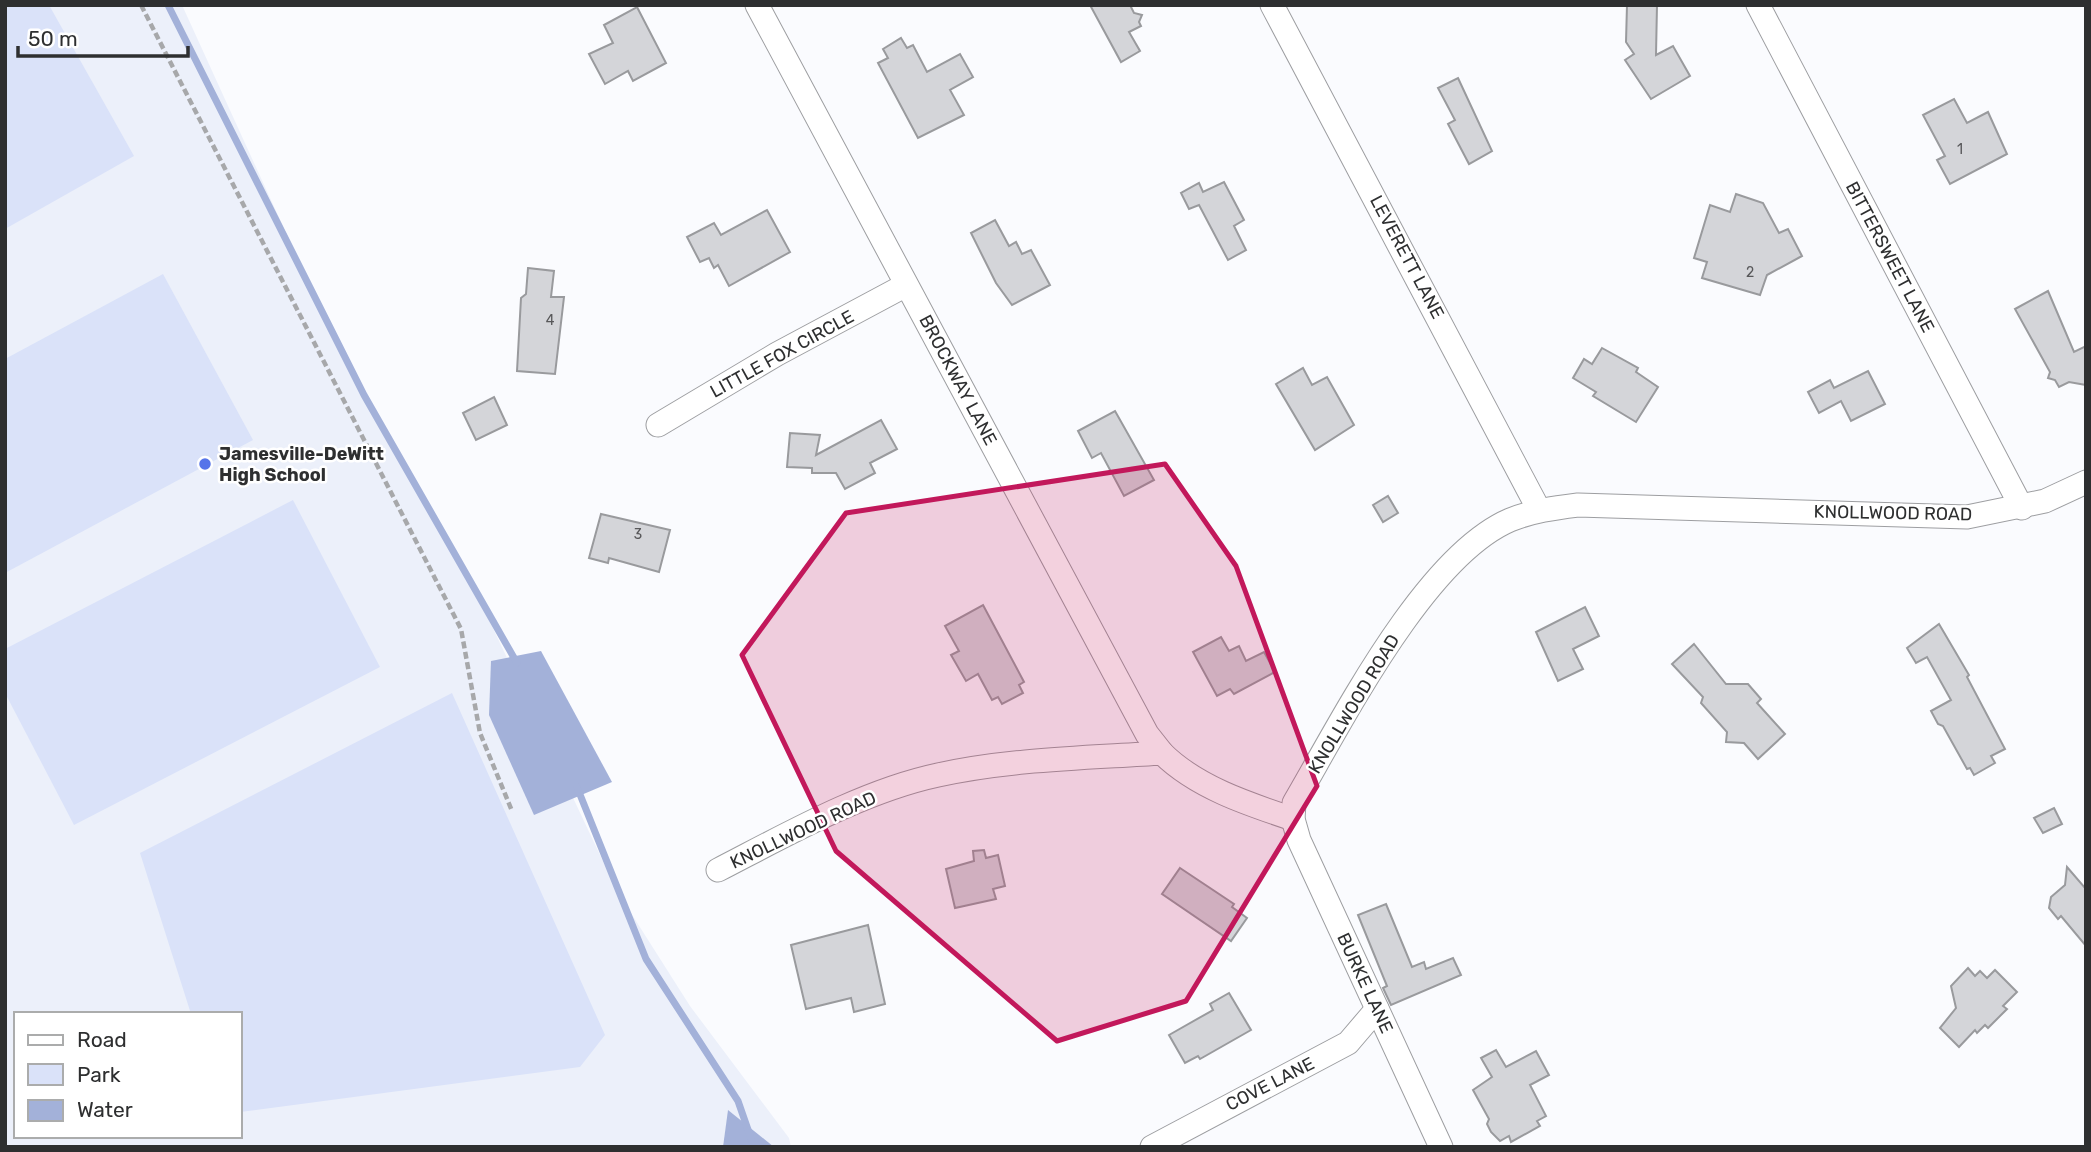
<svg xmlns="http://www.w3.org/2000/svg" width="2091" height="1152" font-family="Rubik,sans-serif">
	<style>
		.built { fill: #ecf0fa; fill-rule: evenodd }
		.green { fill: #dae2f9 }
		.water { fill: #a3b1d9 }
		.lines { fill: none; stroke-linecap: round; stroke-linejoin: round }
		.stream { stroke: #a3b1d9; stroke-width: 7 }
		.building { fill: #d4d5d9; stroke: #999a9d; stroke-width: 2 }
		.street-casing { stroke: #9d9ea1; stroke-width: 25 }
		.path { stroke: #a7a8aa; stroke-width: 4.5; stroke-dasharray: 7 3.5; stroke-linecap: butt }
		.street { stroke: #fff; stroke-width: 23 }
		.marked { fill: #c2185b; fill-opacity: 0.2; stroke: #c2185b; stroke-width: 5; stroke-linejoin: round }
		.poi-dot { fill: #5674e9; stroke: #fff; stroke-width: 2.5 }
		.labels { text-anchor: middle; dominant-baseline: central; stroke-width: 5; stroke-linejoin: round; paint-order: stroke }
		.number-label { font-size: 14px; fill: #58585a }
		.street-label { font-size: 18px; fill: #2e2f30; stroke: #fff }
		.poi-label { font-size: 18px; font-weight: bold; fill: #2e2f30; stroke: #fff; text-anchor: start }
	</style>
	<rect width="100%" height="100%" fill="#fafbfe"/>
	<path class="built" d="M5 5H182L318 303 491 624 617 891 690 1006 789 1138 791 1147H5ZM16 1014H240V1136H16Z"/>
	<g class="green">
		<polygon points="5,5 49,5 134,156 5,229"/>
		<polygon points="163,274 253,440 5,573 5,359"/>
		<polygon points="293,500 380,667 74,825 5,693 5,649"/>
		<polygon points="452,693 605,1035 580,1067 240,1112 240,1014 191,1014 140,853"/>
	</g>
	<g class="water">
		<polygon points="541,651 612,782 534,815 489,715 491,661"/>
		<polygon points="728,1110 774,1147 723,1147"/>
	</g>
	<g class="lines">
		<g class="stream">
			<polyline points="168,5 364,395 517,663"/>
			<polyline points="577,787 646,959 738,1101 754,1147"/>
		</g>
	</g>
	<g class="building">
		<polygon points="1090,5 1130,5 1134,13 1142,15 1139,22 1141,26 1129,32 1140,51 1121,62"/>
		<polygon points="1627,5 1657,5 1656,55 1673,46 1690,76 1651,99 1625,60 1634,54 1626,42"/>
		<polygon points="637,7 666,63 633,81 628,71 605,84 589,54 613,43 604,25"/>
		<polygon points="901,38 907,48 913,45 927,72 960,54 973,77 950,90 964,115 918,138 878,63 888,58 883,49"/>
		<polygon points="1458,78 1492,151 1469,164 1448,124 1455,120 1438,88"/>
		<polygon points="1954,99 1967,123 1988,112 2007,154 1950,184 1937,160 1945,156 1923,115"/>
		<polygon points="1224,182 1244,220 1234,226 1246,250 1228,260 1199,205 1189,209 1181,193 1199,183 1203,192"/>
		<polygon points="1736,194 1763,203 1779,233 1788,229 1802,256 1767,275 1760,295 1702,278 1707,262 1694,258 1710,205 1730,212"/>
		<polygon points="767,210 790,252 729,286 718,265 714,268 709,258 700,262 687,237 714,223 721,235"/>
		<polygon points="995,220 1009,246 1016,242 1022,254 1031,250 1050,285 1012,305 996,283 971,233"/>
		<polygon points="528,268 554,271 551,297 564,297 555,374 517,371 521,298 526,294"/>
		<polygon points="2048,291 2074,352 2086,346 2086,385 2069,382 2059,387 2055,380 2048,378 2050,372 2015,309"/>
		<polygon points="1602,348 1638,368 1636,372 1658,387 1636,422 1593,396 1596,392 1573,378 1584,359 1592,364"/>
		<polygon points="1303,368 1312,385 1327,377 1354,425 1315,450 1276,384"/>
		<polygon points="1868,371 1885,404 1851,421 1841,401 1819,413 1808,392 1830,380 1834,388"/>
		<polygon points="494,397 507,425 476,440 463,413"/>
		<polygon points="1115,411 1154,480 1124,496 1101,453 1092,458 1078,431"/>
		<polygon points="881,420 897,449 870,463 875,473 845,489 836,473 812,473 812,468 787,467 790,433 820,435 816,455"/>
		<polygon points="1388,496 1398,513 1383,522 1373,505"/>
		<polygon points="601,514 670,530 659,572 609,558 608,563 589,558"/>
		<polygon points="983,605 1024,682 1019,685 1023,693 1002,704 998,697 992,700 978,674 966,681 951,655 959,651 945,626"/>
		<polygon points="1585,607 1599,636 1573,649 1583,669 1558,681 1536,632"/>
		<polygon points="1939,624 1969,675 1967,677 2005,749 1991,756 1995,763 1974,775 1970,768 1967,769 1943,726 1938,724 1931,711 1951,700 1927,657 1916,663 1907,648"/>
		<polygon points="1221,637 1229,651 1239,646 1246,661 1264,652 1275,672 1234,694 1230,689 1217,696 1193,652"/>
		<polygon points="1694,644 1726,684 1748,684 1761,699 1757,703 1785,734 1758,759 1744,743 1726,742 1727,732 1701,703 1703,697 1672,664"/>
		<polygon points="2054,808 2062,824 2043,833 2034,818"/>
		<polygon points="984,850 986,858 998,855 1005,886 993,889 996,899 955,908 946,869 974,861 973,851"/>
		<polygon points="2067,867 2086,889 2086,946 2061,916 2058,919 2049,908 2051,897 2065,885"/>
		<polygon points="1180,868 1234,904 1232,907 1247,918 1231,941 1162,894"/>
		<polygon points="1386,904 1412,967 1424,962 1426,969 1453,958 1461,975 1391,1005 1383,988 1387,986 1358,915"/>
		<polygon points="868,925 885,1004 854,1012 851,998 806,1009 791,945"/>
		<polygon points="1968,968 1975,976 1980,971 1987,978 1995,970 2017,992 2003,1006 2007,1009 1988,1028 1985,1025 1977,1033 1975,1030 1959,1047 1940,1028 1956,1008 1951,986"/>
		<polygon points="1229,993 1251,1030 1200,1059 1198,1056 1185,1063 1169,1035 1213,1010 1210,1004"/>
		<polygon points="1496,1050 1506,1067 1536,1051 1549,1075 1530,1085 1546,1116 1537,1121 1540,1126 1511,1142 1509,1136 1500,1141 1491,1132 1487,1124 1489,1119 1473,1090 1492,1077 1481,1058"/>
	</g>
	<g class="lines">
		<g class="street-casing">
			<g id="street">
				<polyline points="757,5 1147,734 1162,753"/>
				<polyline points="1272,5 1539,510"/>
				<polyline points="1758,5 2022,508"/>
				<polyline points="658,425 777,354 906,285"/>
				<path d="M718 870C786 835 863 791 938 775 1011 759 1087 758 1162 753 1196 787 1248 804 1293 819"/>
				<polyline points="1152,1147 1348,1043 1377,1009"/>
				<path d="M1441 1147 1299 840 1293 819 1294 803C1341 723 1424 557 1510 520 1532 511 1554 508 1578 505L1967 517 2045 501 2086 482"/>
			</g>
		</g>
		<polyline class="path" points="141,5 461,629 480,733 512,811"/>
		<use href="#street" class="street"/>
	</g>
	<path class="marked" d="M1165 464 1236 566 1317 786 1186 1001 1057 1041 836 851 742 655 846 513Z"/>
	<circle class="poi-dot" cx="205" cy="464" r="7"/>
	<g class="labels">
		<g class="number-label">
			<text x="1960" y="149">1</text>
			<text x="1750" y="272">2</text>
			<text x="550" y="320">4</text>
			<text x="638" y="534">3</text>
		</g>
		<g class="street-label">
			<text transform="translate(1407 257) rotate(62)">LEVERETT LANE</text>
			<text transform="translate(1890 257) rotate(62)">BITTERSWEET LANE</text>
			<text transform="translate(782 354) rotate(-29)">LITTLE FOX CIRCLE</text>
			<text transform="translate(958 380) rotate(62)">BROCKWAY LANE</text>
			<text transform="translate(1893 513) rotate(1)">KNOLLWOOD ROAD</text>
			<text transform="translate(1354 704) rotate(-59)">KNOLLWOOD ROAD</text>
			<text transform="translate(803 830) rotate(-25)">KNOLLWOOD ROAD</text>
			<text transform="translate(1365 983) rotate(65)">BURKE LANE</text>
			<text transform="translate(1270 1084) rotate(-27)">COVE LANE</text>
		</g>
		<g class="poi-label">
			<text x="219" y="454">Jamesville-DeWitt<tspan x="219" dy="21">High School</tspan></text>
		</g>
	</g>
	<rect width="2091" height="1152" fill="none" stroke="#2e2f30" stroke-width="14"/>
	<rect x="14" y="1012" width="228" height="126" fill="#ffffff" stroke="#abacac" stroke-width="2"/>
	<rect x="28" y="1035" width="35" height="10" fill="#ffffff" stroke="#abacac" stroke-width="2"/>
	<text x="77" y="1047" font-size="21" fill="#2e2f30">Road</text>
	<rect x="28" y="1064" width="35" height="21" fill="#dae2f9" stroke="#abacac" stroke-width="2"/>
	<text x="77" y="1082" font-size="21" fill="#2e2f30">Park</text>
	<rect x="28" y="1100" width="35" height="21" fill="#a3b1d9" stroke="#abacac" stroke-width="2"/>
	<text x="77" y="1117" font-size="21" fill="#2e2f30">Water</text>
	<path d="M18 46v10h170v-10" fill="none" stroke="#2e2f30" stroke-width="3.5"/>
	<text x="28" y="46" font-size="21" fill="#2e2f30" stroke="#ffffff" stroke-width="5" paint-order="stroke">50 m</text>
</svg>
